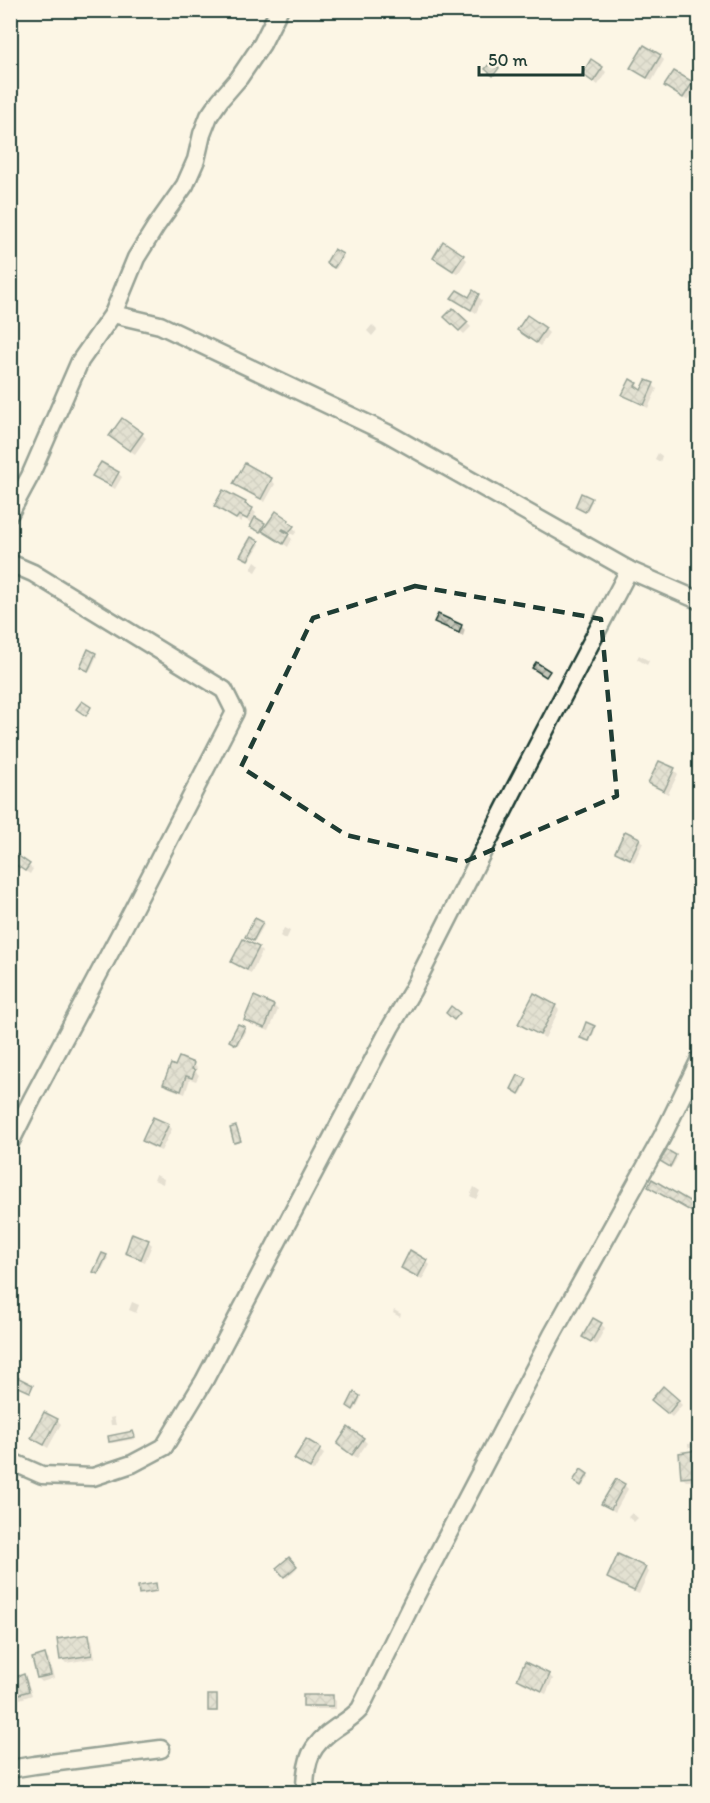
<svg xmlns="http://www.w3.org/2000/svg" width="710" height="1803" font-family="Itim,sans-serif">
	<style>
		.shadow { fill: #0003 }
		.building { fill: url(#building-cross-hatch); stroke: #1f3d34; stroke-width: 1.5 }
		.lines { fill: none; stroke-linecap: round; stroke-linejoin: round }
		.street-casing { stroke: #1f3d34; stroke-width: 21 }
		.street { stroke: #fcf5e5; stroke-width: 16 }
		.marked { fill: none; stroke: #1f3d34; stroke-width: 4.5; stroke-dasharray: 12 8; stroke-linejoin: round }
	</style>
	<defs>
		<pattern id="building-cross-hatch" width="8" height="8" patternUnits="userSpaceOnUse" patternTransform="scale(1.5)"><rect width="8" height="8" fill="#c5c7b9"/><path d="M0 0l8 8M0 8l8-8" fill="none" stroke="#9fa397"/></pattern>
	</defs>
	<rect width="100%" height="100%" fill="#fcf5e5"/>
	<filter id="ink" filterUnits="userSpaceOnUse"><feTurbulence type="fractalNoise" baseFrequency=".0167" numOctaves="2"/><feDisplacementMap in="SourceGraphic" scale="12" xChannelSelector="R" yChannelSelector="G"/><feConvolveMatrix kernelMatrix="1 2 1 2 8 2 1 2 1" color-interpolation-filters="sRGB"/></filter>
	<g filter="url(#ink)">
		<g class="shadow">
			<polygon points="660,56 664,60 652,81 632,68"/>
			<polygon points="602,68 606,72 598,85 583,74"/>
			<polygon points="692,83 696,87 688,101 666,86"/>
			<polygon points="335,251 344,257 336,269 329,264"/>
			<polygon points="463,256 467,260 458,274 434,258"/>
			<polygon points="473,292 482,300 476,313 453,298 469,299"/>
			<polygon points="453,310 471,327 464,334 446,317"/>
			<polygon points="372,325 377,330 372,336 367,331"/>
			<polygon points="545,329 549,333 540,346 523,334"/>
			<polygon points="636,384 640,388 639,390 642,392 653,385 657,389 648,408 628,398 624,394"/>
			<polygon points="142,434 146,438 135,454 114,440"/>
			<polygon points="658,453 662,456 660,462 655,459"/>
			<polygon points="245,465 271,480 275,484 265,502 239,488 235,484"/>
			<polygon points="118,473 122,477 115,489 94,476"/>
			<polygon points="591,500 592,501 587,512 578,508"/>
			<polygon points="245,503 256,513 253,518 267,527 288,521 292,525 291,526 297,531 294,535 284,531 292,539 288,547 264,530 262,533 253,528 253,524 243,518 241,522 216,506"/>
			<polygon points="258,542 260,544 250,560 244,557"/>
			<polygon points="255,561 260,565 256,572 251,569"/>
			<polygon points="436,621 461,626 465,630 463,636 440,625"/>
			<polygon points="95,654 97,656 90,671 84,668"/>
			<polygon points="639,655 649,661 647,665 637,659"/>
			<polygon points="660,763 674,770 678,774 668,794 654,787 650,783"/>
			<polygon points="639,839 643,843 634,862 621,856 617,852"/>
			<polygon points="11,853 33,869 30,874 20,868 14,879 10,876"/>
			<polygon points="262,923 264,925 255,941 249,938"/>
			<polygon points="284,928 290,931 286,940 280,936"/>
			<polygon points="258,948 262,952 251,973 237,966 233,962"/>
			<polygon points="274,1006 278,1010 269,1031 250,1024 246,1020"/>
			<polygon points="555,1006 559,1010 545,1038 524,1027 520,1023"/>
			<polygon points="594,1027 596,1028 590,1042 583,1039"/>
			<polygon points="244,1029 246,1030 238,1045 233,1043"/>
			<polygon points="193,1064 197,1068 196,1072 199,1075 196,1081 190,1079 185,1094 169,1088 165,1084 176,1068"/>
			<polygon points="526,1081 527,1082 521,1094 514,1091"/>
			<polygon points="168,1125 172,1129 161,1151 147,1145 143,1141"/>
			<polygon points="667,1152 677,1158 672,1167 664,1162"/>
			<polygon points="156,1175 164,1179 163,1184 154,1180"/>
			<polygon points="474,1187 480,1191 476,1199 470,1196"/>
			<polygon points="654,1190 697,1207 700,1210 700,1214 698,1216"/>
			<polygon points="148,1241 152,1245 145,1262 130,1256 126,1252"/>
			<polygon points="106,1256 108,1258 99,1275 96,1273"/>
			<polygon points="426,1261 430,1265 422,1280 406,1272 402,1268"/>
			<polygon points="132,1302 139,1305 136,1313 129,1310"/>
			<polygon points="394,1310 401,1314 400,1317 393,1313"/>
			<polygon points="601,1324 605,1328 596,1345 584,1337"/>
			<polygon points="359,1397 361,1398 355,1410 350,1408"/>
			<polygon points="678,1401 682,1405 672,1417 657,1404"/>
			<polygon points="114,1417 116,1425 111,1425 110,1418"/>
			<polygon points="57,1420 61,1424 48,1448 32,1438"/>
			<polygon points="133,1433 135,1439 112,1443 110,1442"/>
			<polygon points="363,1439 367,1443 357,1458 343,1448"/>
			<polygon points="306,1441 324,1454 314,1471 300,1462"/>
			<polygon points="698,1443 699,1448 689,1448 688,1447 688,1444"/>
			<polygon points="697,1452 700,1455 700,1480 686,1481 682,1477"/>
			<polygon points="587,1475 589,1477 583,1486 577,1483"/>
			<polygon points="624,1485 628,1489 615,1512 603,1504"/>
			<polygon points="632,1513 638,1518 634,1522 628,1517"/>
			<polygon points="289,1559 297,1568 287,1578 278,1568"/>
			<polygon points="645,1568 649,1572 639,1594 612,1582 608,1578"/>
			<polygon points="155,1585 158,1592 142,1595 141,1593"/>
			<polygon points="88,1636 92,1640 95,1658 66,1663 62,1659"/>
			<polygon points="45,1656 49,1660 54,1678 42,1682 38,1678"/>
			<polygon points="549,1675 553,1679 546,1694 522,1683 518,1679"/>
			<polygon points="23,1676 27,1680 32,1695 11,1702 10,1681"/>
			<polygon points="217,1697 218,1699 218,1712 211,1712 209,1711"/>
			<polygon points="332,1697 336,1701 336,1709 308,1709 304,1705"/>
		</g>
		<g class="building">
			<polygon points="644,45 661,55 647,78 630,68"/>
			<polygon points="591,59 603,67 593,82 582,74"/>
			<polygon points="491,62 499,68 493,76 485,69"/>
			<polygon points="674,71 693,82 683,98 664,86"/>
			<polygon points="443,241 464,255 453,271 433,258"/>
			<polygon points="334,249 343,254 334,268 326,263"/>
			<polygon points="457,290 469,297 473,290 479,294 471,310 451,298"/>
			<polygon points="453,308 468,322 459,331 444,317"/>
			<polygon points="527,315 546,328 536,343 517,330"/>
			<polygon points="630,379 637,383 635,386 641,390 646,380 654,383 644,405 622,395"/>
			<polygon points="122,418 143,433 130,451 109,436"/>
			<polygon points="101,462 119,472 111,486 92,476"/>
			<polygon points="245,463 272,478 261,499 233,484"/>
			<polygon points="223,490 246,502 245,504 253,508 247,519 239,515 236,519 214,506"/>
			<polygon points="581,493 592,498 585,512 575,507"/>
			<polygon points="276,511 289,520 288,522 294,526 289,532 283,529 282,530 289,534 283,544 262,531"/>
			<polygon points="255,517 265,523 260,532 250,527"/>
			<polygon points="251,537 259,541 248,560 240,556"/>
			<polygon points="438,614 462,625 459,633 434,622"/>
			<polygon points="88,649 96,653 88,671 80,667"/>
			<polygon points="536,662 550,671 546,677 532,668"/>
			<polygon points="82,701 91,707 86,716 76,709"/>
			<polygon points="659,761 675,768 664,791 648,783"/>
			<polygon points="625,831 640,838 630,859 615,852"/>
			<polygon points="11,851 30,864 25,871 16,865 10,874"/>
			<polygon points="255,918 263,922 253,941 245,937"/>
			<polygon points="243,939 259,947 247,970 231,962"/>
			<polygon points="534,993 556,1005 540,1035 518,1024"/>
			<polygon points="254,996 274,1005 265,1028 244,1020"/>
			<polygon points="451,1006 460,1013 454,1020 446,1013"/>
			<polygon points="586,1022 595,1026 589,1041 580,1038"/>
			<polygon points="238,1024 245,1027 236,1045 229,1041"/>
			<polygon points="179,1057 194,1063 192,1069 195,1070 192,1078 186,1076 181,1091 163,1084 171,1064 175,1066"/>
			<polygon points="518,1075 527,1079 519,1094 511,1089"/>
			<polygon points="153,1117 169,1124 157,1148 142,1141"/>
			<polygon points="236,1126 241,1141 234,1143 230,1128"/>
			<polygon points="667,1150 676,1155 670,1167 660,1161"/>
			<polygon points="652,1179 698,1206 694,1213 648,1187"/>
			<polygon points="132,1233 149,1240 141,1259 125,1253"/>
			<polygon points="410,1250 427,1260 418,1277 401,1268"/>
			<polygon points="102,1253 107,1255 98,1274 93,1272"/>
			<polygon points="593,1318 602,1323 591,1342 582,1337"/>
			<polygon points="11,1374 33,1385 30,1392 10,1383"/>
			<polygon points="663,1386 679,1400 668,1414 651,1400"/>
			<polygon points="354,1392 360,1396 353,1410 347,1406"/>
			<polygon points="44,1412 58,1419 44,1445 31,1438"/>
			<polygon points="348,1427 364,1438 352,1455 337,1444"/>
			<polygon points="133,1431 135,1437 109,1442 108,1436"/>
			<polygon points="306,1439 321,1448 310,1468 294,1459"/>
			<polygon points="697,1450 700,1476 681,1478 679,1453"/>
			<polygon points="581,1469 588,1474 581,1486 573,1481"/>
			<polygon points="616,1479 625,1484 611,1509 601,1504"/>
			<polygon points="618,1554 646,1567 634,1591 607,1578"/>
			<polygon points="289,1557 297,1566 284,1577 276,1568"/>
			<polygon points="156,1583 157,1591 139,1594 138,1586"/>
			<polygon points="89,1634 92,1655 60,1660 57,1639"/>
			<polygon points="45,1654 51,1675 37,1678 32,1658"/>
			<polygon points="525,1662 550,1674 542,1691 517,1679"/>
			<polygon points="24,1674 29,1691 10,1697 10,1679"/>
			<rect x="208" y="1695" width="9" height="16"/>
			<rect x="303" y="1695" width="30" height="11"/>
		</g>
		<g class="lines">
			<g class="street-casing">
				<g id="street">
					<polyline points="113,314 160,325 387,433 629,570 700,601"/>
					<polyline points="10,513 30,476 80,361 113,314 136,258 156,226 185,185 196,160 202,134 209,116 220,100 239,78 262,44 279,10"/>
					<polyline points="10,563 33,573 224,690 235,712 129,917 32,1099 10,1143"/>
					<polyline points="10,1461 42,1475 93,1477 132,1464 164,1447 204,1381 390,1028 412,991 514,790 629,570"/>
					<polyline points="10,1769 35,1765 161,1749"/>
					<path d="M305 1792C305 1760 310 1745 337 1727 346 1721 353 1717 360 1709L412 1603 552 1335 662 1137 700 1059"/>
				</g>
			</g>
			<use href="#street" class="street"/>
		</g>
	</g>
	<path d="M0 0H710V1803H0ZM415 586 601 619 617 796 464 862 346 835 241 767 313 618Z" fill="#fcf5e5" fill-opacity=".55" fill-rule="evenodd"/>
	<path class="marked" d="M415 586 601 619 617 796 464 862 346 835 241 767 313 618Z"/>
	<rect width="710" height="1803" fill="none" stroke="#fcf5e5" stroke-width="36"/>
	<rect x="18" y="18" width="674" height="1767" fill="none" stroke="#1f3d34" stroke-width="2" filter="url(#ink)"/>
	<path d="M479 66v9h104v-9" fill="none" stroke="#1f3d34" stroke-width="3"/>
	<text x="488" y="66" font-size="18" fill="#1f3d34" stroke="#fcf5e5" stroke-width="4.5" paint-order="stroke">50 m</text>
</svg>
